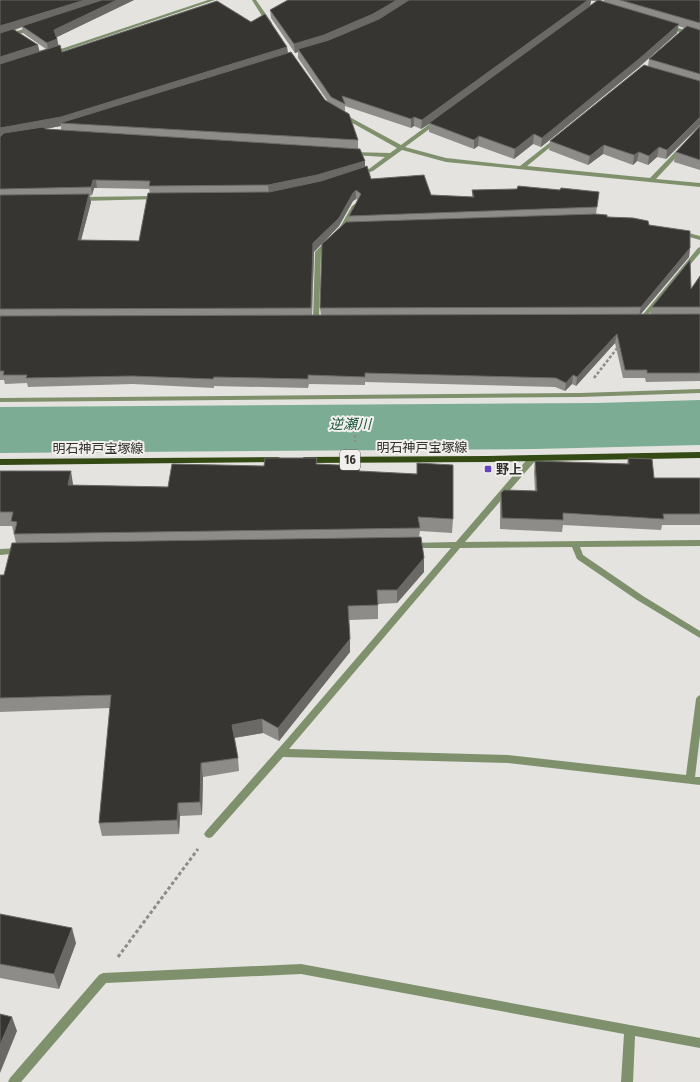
<svg xmlns="http://www.w3.org/2000/svg" width="700" height="1082" font-family="'Fira Sans Condensed','Noto Sans JP',sans-serif">
	<style>
		.water { fill: #7dac94 }
		.lines { fill: none; stroke-linecap: round; stroke-linejoin: round }
		.path-far1 { stroke: #8d8c89; stroke-width: 2.5; stroke-dasharray: 3 2; stroke-linecap: butt }
		.path { stroke: #8d8c89; stroke-width: 3; stroke-dasharray: 3.5 2.5; stroke-linecap: butt }
		.lane { fill: #7f906d; fill-rule: evenodd }
		.street { fill: #7f906d; fill-rule: evenodd }
		.primary { fill: #344a14; fill-rule: evenodd }
		.wall { fill: #8e8c88; fill-rule: evenodd }
		.shaded-wall { fill: #6b6966 }
		.building { fill: #373532; stroke: #6b6966 }
		.poi-dot { fill: #6445be; stroke: #f1f0ec; stroke-width: 1.5 }
		.labels { text-anchor: middle; dominant-baseline: central; stroke-width: 4; stroke-linejoin: round; paint-order: stroke }
		.shield { fill: #f1f0ec; stroke: #6b6a68; stroke-width: 1 }
		.shield-label { font-size: 12px; font-weight: bold; fill: #31302f }
		.street-label { font-size: 13px; fill: #31302f; stroke: #f1f0ec }
		.poi-label { font-size: 13px; font-weight: bold; fill: #31302f; stroke: #f1f0ec; text-anchor: start }
		.water-label { font-size: 14px; font-style: italic; fill: #1b553c; stroke: #f1f0ec }
	</style>
	<rect width="100%" height="100%" fill="#e4e3df"/>
	<polygon class="water" points="700,400 700,445 535,449 0,453 0,407 596,403"/>
	<g class="lines">
		<g class="path-far1">
			<polyline points="594,378 618,347"/>
			<polyline points="355,415 355,442"/>
		</g>
		<polyline class="path" points="118,957 198,849"/>
		<polygon class="lane" points="355,204 358,206 346,227 343,229 341,228 340,227 352,206"/>
		<g class="street">
			<polygon points="208,0 215,0 54,54 49,53"/>
			<polygon points="252,0 256,0 272,23 271,24 267,24"/>
			<polygon points="668,25 700,34 700,38 666,28 665,27"/>
			<polygon points="34,26 37,28 36,29 0,40 0,36"/>
			<polygon points="340,114 344,114 401,145 435,120 439,120 439,122 405,147 446,158 520,166 557,137 559,138 559,140 527,166 650,178 681,146 683,145 686,147 685,148 656,179 700,183 700,187 446,162 402,150 373,171 358,176 356,175 356,173 369,169 385,157 353,155 350,153 351,152 390,153 397,148 340,116"/>
			<polygon points="157,196 160,198 159,199 81,201 78,199 81,197"/>
			<polygon points="681,231 700,236 700,240 679,234 679,232"/>
			<polygon points="329,239 332,241 321,252 319,320 316,322 313,320 315,252 327,240"/>
			<polygon points="700,247 700,253 643,321 639,321 639,319 698,248"/>
			<polygon points="700,389 700,393 580,397 0,402 0,398 580,393"/>
			<polygon points="533,455 537,458 536,460 465,542 700,540 700,546 580,547 583,555 643,596 700,631 700,638 637,600 577,559 572,547 460,548 289,749 508,755 686,775 696,699 697,697 700,695 700,735 695,777 700,777 700,785 508,763 283,757 212,837 209,838 206,837 204,834 206,831 288,738 451,548 413,548 409,545 410,543 456,542 530,456"/>
			<polygon points="19,548 23,551 22,553 0,555 0,549"/>
			<polygon points="301,964 700,1038 700,1048 635,1036 633,1082 621,1082 624,1034 301,974 106,983 21,1082 8,1082 10,1078 99,975 103,973"/>
		</g>
		<g class="primary">
			<polygon points="700,452 700,458 488,462 304,463 299,460 304,457 488,456"/>
			<polygon points="278,457 281,458 283,460 281,462 0,465 0,459"/>
		</g>
	</g>
	<g class="wall">
		<path d="M0 0H134L57 37 58 45 62 52 287 47 288 53 325 100 329 103 298 58V52L295 53 271 18 270 10 288 0H601H600L604 1V0H700V125L666 159 657 157 648 165 637 161 633 165 603 154 588 165 549 150 550 141 648 66 649 59 684 28 678 26 677 33 638 68 541 147 533 144 514 159 478 146 474 149 429 132V124L421 129 414 126 411 128 345 106V112L358 140V149L365 167 371 179 431 195 472 197V190H560L599 192 596 214 649 225 690 248 689 257 641 314H650L652 307 691 289 700 276V381L646 382 645 378H623L615 343 576 386 572 384 565 391 555 387 365 382V385L309 384 308 388 214 386V388L133 384 28 387 27 383 5 384 4 380H0ZM591 1H596L590 6ZM22 27 23 33 46 49 39 51 15 30ZM61 126V130L46 129H45ZM94 188H97L149 189 150 193 139 241 81 240 91 202 90 196 92 195ZM356 199 358 200 349 216V222L320 308 321 315H312L314 252 339 226 353 201Z"/>
		<polygon points="700,126 700,170 674,162 676,152"/>
		<polygon points="628,458 654,478 700,478 700,525 662,525 661,530 563,525 562,532 500,529 500,504 501,493 535,491 534,472 535,461 627,464"/>
		<polygon points="317,464 360,471 453,519 452,533 420,531 419,537 424,558 424,572 397,603 378,604 378,619 349,620 350,652 279,741 263,733 234,738 238,758 239,771 203,777 202,815 180,816 179,834 102,836 99,823 110,708 0,712 0,575 4,575 16,543 12,526 0,526 0,471 73,484 73,485 168,487 264,466"/>
		<polygon points="0,914 76,943 59,989 0,978"/>
	</g>
	<g class="shaded-wall">
		<polygon points="85,0 110,0 22,26 22,27 0,34 0,26"/>
		<polygon points="117,0 134,0 55,38 54,30"/>
		<polygon points="397,0 412,0 373,23 324,44 298,49 298,52 295,53 294,44"/>
		<polygon points="588,0 591,0 590,6 429,123 429,124 421,129 422,120"/>
		<polygon points="679,24 677,33 638,68 541,147 542,138"/>
		<polygon points="57,39 59,47 48,50 47,43"/>
		<polygon points="38,45 40,53 0,65 0,57"/>
		<polygon points="287,47 288,55 60,123 61,126 1,137 0,144 0,128"/>
		<polygon points="414,117 414,126 411,128 411,119"/>
		<polygon points="700,117 700,125 666,159 667,150"/>
		<polygon points="534,134 533,144 514,159 515,149"/>
		<polygon points="479,136 478,146 474,149 474,140"/>
		<polygon points="604,145 603,154 588,165 590,156"/>
		<polygon points="659,147 657,157 648,165 649,156"/>
		<polygon points="639,152 637,161 633,165 634,155"/>
		<polygon points="365,161 365,169 318,184 269,194 268,185"/>
		<polygon points="93,180 96,180 97,188 94,188 92,195 91,187"/>
		<polygon points="356,190 356,199 353,201 339,226 314,252 312,316 313,243 353,193"/>
		<polygon points="89,194 91,202 79,248 78,240"/>
		<polygon points="690,248 689,257 639,316 641,307"/>
		<polygon points="617,334 615,343 576,386 577,377"/>
		<polygon points="573,375 572,384 565,391 566,383"/>
		<polygon points="71,471 73,484 70,499 68,485"/>
		<polygon points="424,558 424,572 397,603 397,590"/>
		<polygon points="350,639 350,652 279,741 278,728"/>
		<polygon points="262,719 263,733 233,738 232,725"/>
		<polygon points="201,763 203,777 202,815 200,802"/>
		<polygon points="178,803 180,816 179,834 177,820"/>
		<polygon points="72,928 76,943 59,989 54,974"/>
		<polygon points="12,1017 17,1031 0,1073 0,1045"/>
	</g>
	<g class="building">
		<polygon points="0,0 85,0 0,26"/>
		<polygon points="102,0 117,0 54,30 57,39 47,43 22,26"/>
		<polygon points="288,0 397,0 373,14 324,35 294,44 270,10"/>
		<polygon points="409,0 588,0 422,120 414,117 411,119 342,96 345,104 331,97 298,49 329,40 379,19"/>
		<polygon points="598,0 679,24 639,59 542,138 534,134 515,149 479,136 474,140 429,123"/>
		<polygon points="620,0 700,0 700,23"/>
		<polygon points="217,1 251,22 265,14 287,47 61,117 0,128 0,64 60,45 62,52"/>
		<polygon points="687,26 700,30 700,74 649,59"/>
		<polygon points="13,29 38,45 0,57 0,33"/>
		<polygon points="291,52 325,100 349,114 358,140 60,123"/>
		<polygon points="644,65 700,81 700,117 667,150 659,147 649,156 639,152 634,155 604,145 590,156 550,141"/>
		<polygon points="700,126 700,160 676,152"/>
		<polygon points="43,127 46,129 360,149 365,161 317,175 268,185 149,186 150,181 96,180 93,180 91,187 0,189 0,137 4,133"/>
		<polygon points="367,166 371,179 424,175 431,195 474,197 472,190 517,189 518,186 560,190 561,188 599,192 597,207 349,216 361,194 356,190 353,193 339,218 313,243 311,308 0,309 0,195 89,194 78,240 139,241 148,193 269,192 321,181"/>
		<polygon points="595,214 607,215 607,217 633,218 648,221 649,225 690,231 690,248 641,307 320,308 322,244 346,222"/>
		<polygon points="690,260 691,289 700,276 700,307 652,307"/>
		<polygon points="700,314 700,373 647,373 647,370 625,370 617,334 577,377 573,375 566,383 556,378 365,373 365,377 308,375 308,379 214,377 213,379 132,376 26,378 27,375 3,375 4,371 0,371 0,316"/>
		<polygon points="265,458 317,458 316,464 360,466 359,471 417,474 417,463 453,465 453,519 418,517 420,528 14,534 17,522 11,521 13,512 0,512 0,471 71,471 68,485 168,487 172,464 264,466"/>
		<polygon points="628,458 652,459 654,478 700,478 700,514 663,514 664,519 563,513 563,520 502,518 501,493 504,490 537,491 535,461 629,464"/>
		<polygon points="421,537 424,558 397,590 377,590 378,605 348,606 350,639 278,728 262,719 232,725 238,758 201,763 200,802 178,803 177,820 99,823 111,695 0,698 0,575 4,575 12,543"/>
		<polygon points="0,914 72,928 54,974 0,964"/>
		<polygon points="0,1014 12,1017 0,1045"/>
	</g>
	<rect class="poi-dot" x="484" y="465" width="8" height="8" rx="2"/>
	<g class="labels">
		<rect class="shield" x="340" y="450" width="20" height="20" rx="3"/>
		<g class="shield-label">
			<text x="350" y="460">16</text>
		</g>
		<g class="street-label">
			<text x="422" y="447">明石神戸宝塚線</text>
			<text x="98" y="448">明石神戸宝塚線</text>
		</g>
		<g class="poi-label">
			<text x="496" y="469">野上</text>
		</g>
		<g class="water-label">
			<text x="350" y="424">逆瀬川</text>
		</g>
	</g>
</svg>
